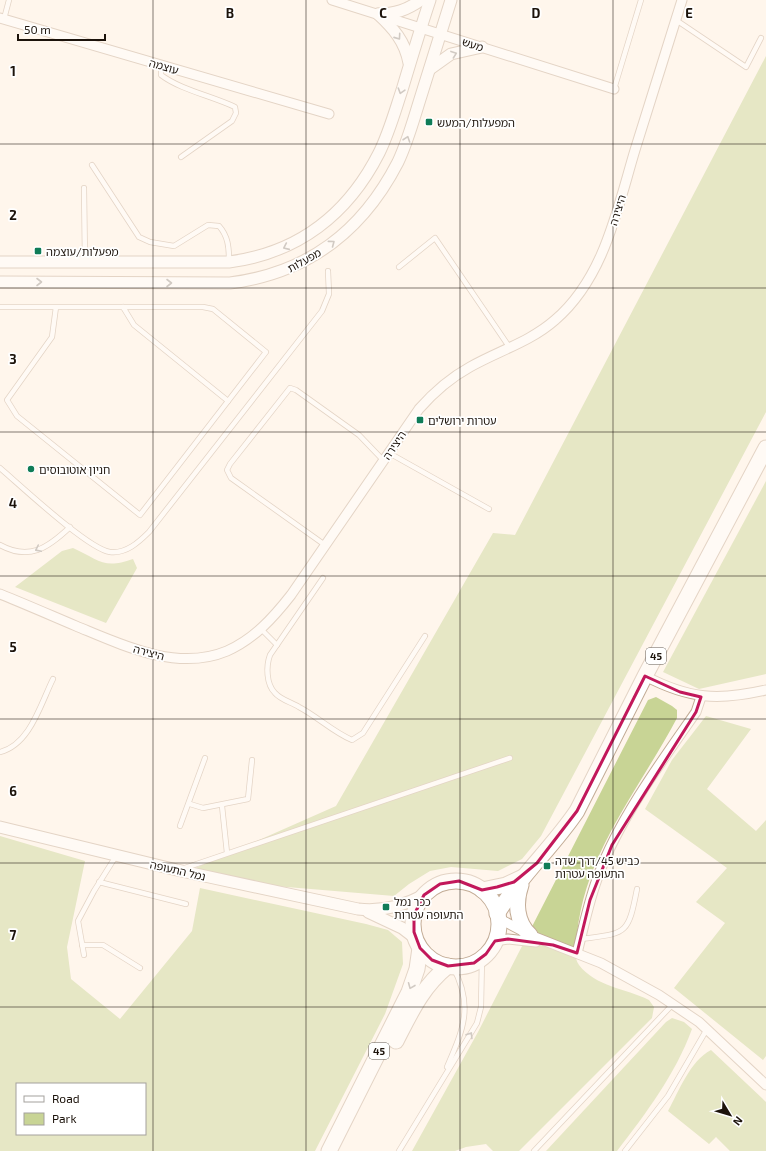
<svg xmlns="http://www.w3.org/2000/svg" width="766" height="1151" font-family="'Exo 2','Noto Sans Hebrew',sans-serif">
	<style>
		.green { fill: #c8d495; fill-rule: evenodd }
		.lines { fill: none; stroke-linecap: round; stroke-linejoin: round }
		.service-casing { stroke: #c3ac96; stroke-width: 6 }
		.minor-casing { stroke: #c3ac96; stroke-width: 11 }
		.tertiary-casing { stroke: #c3ac96; stroke-width: 13 }
		.trunk-casing { stroke: #c3ac96; stroke-width: 17 }
		.service { stroke: #fff; stroke-width: 4.5 }
		.minor { stroke: #fff; stroke-width: 9 }
		.tertiary { stroke: #fff; stroke-width: 11 }
		.trunk { stroke: #fff; stroke-width: 15 }
		.oneway { stroke: #999591 }
		.marked { fill: none; stroke: #c2185b; stroke-width: 3; stroke-linejoin: round }
		.grid { fill: none; stroke: #1c130b; stroke-width: 1; stroke-opacity: 0.55 }
		.poi-dot { fill: #0f7c57; stroke: #fff; stroke-width: 1.5 }
		.labels { text-anchor: middle; dominant-baseline: central; stroke-width: 3.5; stroke-linejoin: round; paint-order: stroke }
		.shield { fill: #fff; stroke: #605a54; stroke-width: 1 }
		.shield-label { font-size: 10px; font-weight: bold; fill: #1c130b }
		.street-label { font-size: 11px; fill: #1c130b; stroke: #fff }
		.poi-label { font-size: 11px; fill: #1c130b; stroke: #fff; text-anchor: start }
		.grid-label { font-size: 13px; text-anchor: middle; font-weight: bold; fill: #1c130b; stroke: #fff; stroke-width: 3.5; stroke-linejoin: round; paint-order: stroke }
	</style>
	<rect width="100%" height="100%" fill="#fff5ec"/>
	<g class="green">
		<polygon points="766,56 766,412 541,836 522,859 498,871 451,867 430,871 409,884 394,896 275,886 193,869 336,806 493,533 515,535"/>
		<polygon points="766,481 766,674 699,689 663,672"/>
		<path d="M73 548C98 559 103 570 133 559L137 568 106 623 15 587 62 551Z"/>
		<path d="M656 697 672 706 677 710V718C639 790 585 852 577 935 576 944 573 957 579 965 596 987 625 988 649 1000L654 1007 652 1018 519 1151H493L486 1144 466 1147 455 1151H412L478 1032 648 700Z"/>
		<polygon points="706,716 751,729 707,789 756,831 766,820 766,1056 763,1060 674,988 725,923 696,902 727,868 645,809 672,760"/>
		<path d="M0 836 85 861 67 947 71 979 120 1019 192 931 200 888 366 924 388 930 402 942 403 964 385 1014 315 1151H0ZM17 1084H145V1134H17Z"/>
		<path d="M672 1018 684 1022 692 1029C675 1075 646 1113 617 1151H546L666 1022Z"/>
		<path d="M711 1050 766 1102V1151H730L716 1137 709 1144 668 1111C679 1091 690 1061 711 1050Z"/>
	</g>
	<g class="lines">
		<g class="service-casing">
			<g id="service">
				<polyline points="4,19 9,0"/>
				<polyline points="676,20 746,67 761,38"/>
				<path d="M161 65V75C181 90 212 96 235 107L236 113 232 121 181 157"/>
				<polyline points="614,89 641,0"/>
				<path d="M92 165 139 237 150 242 174 246 208 225 219 226C228 236 229 247 229 261"/>
				<polyline points="84,188 85,262"/>
				<polyline points="399,267 435,238 510,348"/>
				<path d="M0 307C68 307 135 307 203 307L213 309 266 352 140 515 17 416 7 400 52 337 56 307"/>
				<polyline points="123,307 134,325 228,401"/>
				<polyline points="389,453 489,509"/>
				<path d="M0 468C20 485 88 549 110 552 126 554 139 542 149 532L322 311 329 294 328 271"/>
				<path d="M0 545C29 561 48 548 70 527"/>
				<polyline points="325,545 231,478 227,470 230,464 290,388 296,390 359,435 383,460"/>
				<path d="M323 578 270 655C266 666 266 684 275 693 281 700 291 702 299 707 318 717 333 732 352 740L363 733 425 636"/>
				<polyline points="261,629 277,645"/>
				<path d="M0 752C30 745 41 703 53 679"/>
				<polyline points="190,804 203,808 248,799 252,760"/>
				<polyline points="222,806 227,853"/>
				<polyline points="180,826 205,758"/>
				<polyline points="182,869 510,758"/>
				<polyline points="99,882 186,904"/>
				<path d="M581 939C626 933 628 936 637 889"/>
				<polyline points="82,945 103,945 140,968"/>
				<polyline points="84,955 78,921 94,891 116,856"/>
				<path d="M447 1067C463 1030 474 1006 453 967"/>
				<polyline points="399,1151 477,1023 481,1007 482,957"/>
				<polyline points="534,1151 673,1004"/>
				<polyline points="625,1151 668,1096 707,1029"/>
			</g>
		</g>
		<g class="minor-casing">
			<g id="minor">
				<polyline points="332,0 614,89"/>
				<polyline points="0,18 329,114"/>
				<path d="M0 594C25 604 50 615 76 626 122 645 177 672 227 651 254 639 273 618 291 595L419 409C434 392 450 378 470 367 498 351 530 342 555 320 604 278 617 210 635 150 651 100 666 50 682 0"/>
				<path d="M645 676C689 699 718 701 766 690"/>
				<polyline points="498,918 530,935 601,963 659,995 699,1022 766,1085"/>
				<polyline points="495,941 508,939 536,942"/>
				<path d="M577 953C584 926 589 899 599 874 618 821 663 759 696 712L701 697"/>
			</g>
		</g>
		<g class="tertiary-casing">
			<g id="tertiary">
				<path d="M378 14C393 28 405 41 409 63"/>
				<path d="M378 14C395 14 407 10 421 0"/>
				<polyline points="430,69 451,54 482,47"/>
				<path d="M0 262H229C298 253 348 214 379 153 389 133 395 111 402 90 411 60 420 30 430 0"/>
				<path d="M0 282 230 283C308 273 362 232 398 162 408 141 414 118 421 96 431 64 441 32 451 0"/>
				<path d="M0 827 177 870 358 909C382 912 403 906 424 895"/>
				<polyline points="368,912 402,928 415,938"/>
			</g>
		</g>
		<g class="trunk-casing">
			<g id="trunk">
				<circle cx="456" cy="924" r="43"/>
				<path d="M521 885C515 902 516 922 530 935"/>
				<polyline points="482,890 506,885 523,877"/>
				<path d="M497 914C519 877 553 847 577 811L645 676 766 448"/>
				<path d="M396 1041C411 1012 422 987 448 966"/>
				<polyline points="329,1151 409,992 417,969 420,948"/>
			</g>
		</g>
		<use href="#service" class="service"/>
		<use href="#minor" class="minor"/>
		<use href="#tertiary" class="tertiary"/>
		<use href="#trunk" class="trunk"/>
	</g>
	<defs><path id="oneway-chevron" d="M-2-3.5L2.5 0L-2 3.5" fill="none" stroke-width="1.6" stroke-linecap="round" stroke-linejoin="round"/></defs>
	<g class="oneway">
		<use href="#oneway-chevron" transform="translate(398 37) rotate(55)"/>
		<use href="#oneway-chevron" transform="translate(454 54) rotate(-20)"/>
		<use href="#oneway-chevron" transform="translate(401 91) rotate(107)"/>
		<use href="#oneway-chevron" transform="translate(407 139) rotate(-71)"/>
		<use href="#oneway-chevron" transform="translate(332 243) rotate(-37)"/>
		<use href="#oneway-chevron" transform="translate(286 247) rotate(156)"/>
		<use href="#oneway-chevron" transform="translate(39 282)"/>
		<use href="#oneway-chevron" transform="translate(169 283)"/>
		<use href="#oneway-chevron" transform="translate(38 549) rotate(154)"/>
		<use href="#oneway-chevron" transform="translate(411 986) rotate(112)"/>
		<use href="#oneway-chevron" transform="translate(470 1035) rotate(-58)"/>
	</g>
	<path d="M0 0H766V1151H0ZM645 676 680 692 701 697 696 712 612 845 590 900 577 953 553 945 508 939 495 941 486 954 474 963 448 966 432 960 420 948 414 932V915L424 895 440 884 459 881 482 890 497 887 514 882 537 863 577 811Z" fill="#fff5ec" fill-opacity=".55" fill-rule="evenodd"/>
	<path class="marked" d="M645 676 680 692 701 697 696 712 612 845 590 900 577 953 553 945 508 939 495 941 486 954 474 963 448 966 432 960 420 948 414 932V915L424 895 440 884 459 881 482 890 497 887 514 882 537 863 577 811Z"/>
	<path class="grid" d="M153 0V1151M306 0V1151M460 0V1151M613 0V1151M0 144H766M0 288H766M0 432H766M0 576H766M0 719H766M0 863H766M0 1007H766"/>
	<g class="poi-dot">
		<rect x="425" y="118" width="8" height="8" rx="2"/>
		<rect x="34" y="247" width="8" height="8" rx="2"/>
		<rect x="416" y="416" width="8" height="8" rx="2"/>
		<circle cx="31" cy="469" r="4"/>
		<rect x="543" y="862" width="8" height="8" rx="2"/>
		<rect x="382" y="903" width="8" height="8" rx="2"/>
	</g>
	<g class="labels">
		<g class="shield">
			<rect x="646" y="648" width="20" height="16" rx="3"/>
			<rect x="369" y="1043" width="20" height="16" rx="3"/>
		</g>
		<g class="shield-label">
			<text x="656" y="656">45</text>
			<text x="379" y="1051">45</text>
		</g>
		<g class="street-label">
			<text transform="translate(473 44) rotate(18)">מעש</text>
			<text transform="translate(164 66) rotate(16)">עוצמה</text>
			<text transform="translate(617 210) rotate(-73)">היצירה</text>
			<text transform="translate(304 260) rotate(-29)">מפעלות</text>
			<text transform="translate(394 445) rotate(-56)">היצירה</text>
			<text transform="translate(149 652) rotate(15)">היצירה</text>
			<text transform="translate(178 870) rotate(13)">נמל התעופה</text>
		</g>
		<g class="poi-label">
			<text x="437" y="122">המפעלות/המעש</text>
			<text x="46" y="251">מפעלות/עוצמה</text>
			<text x="428" y="420">עטרות ירושלים</text>
			<text x="39" y="469">חניון אוטובוסים</text>
			<text x="555" y="860">כביש 45/דרך שדה<tspan x="555" dy="13">התעופה עטרות</tspan></text>
			<text x="394" y="901">ככר נמל<tspan x="394" dy="13">התעופה עטרות</tspan></text>
		</g>
	</g>
	<g class="grid-label">
		<text x="230" y="18">B</text>
		<text x="383" y="18">C</text>
		<text x="536" y="18">D</text>
		<text x="689" y="18">E</text>
		<text x="13" y="76">1</text>
		<text x="13" y="220">2</text>
		<text x="13" y="364">3</text>
		<text x="13" y="508">4</text>
		<text x="13" y="652">5</text>
		<text x="13" y="796">6</text>
		<text x="13" y="940">7</text>
	</g>
	<rect x="16" y="1083" width="130" height="52" fill="#ffffff" stroke="#a4a19d"/>
	<rect x="24" y="1096" width="20" height="6" fill="#ffffff" stroke="#a4a19d"/>
	<text x="52" y="1103" font-size="12" fill="#1c130b">Road</text>
	<rect x="24" y="1113" width="20" height="12" fill="#c8d495" stroke="#a4a19d"/>
	<text x="52" y="1123" font-size="12" fill="#1c130b">Park</text>
	<g transform="translate(730 1115) rotate(128)" stroke="#ffffff" stroke-width="3" paint-order="stroke">
	<path d="M0-3L7 15L0 10L-7 15Z" fill="#1c130b"/>
	<text y="-6" font-size="11" font-weight="bold" text-anchor="middle" fill="#1c130b">N</text>
	</g>
	<path d="M18 34v6h87v-6" fill="none" stroke="#1c130b" stroke-width="2"/>
	<text x="24" y="34" font-size="12" fill="#1c130b" stroke="#ffffff" stroke-width="3" paint-order="stroke">50 m</text>
</svg>
